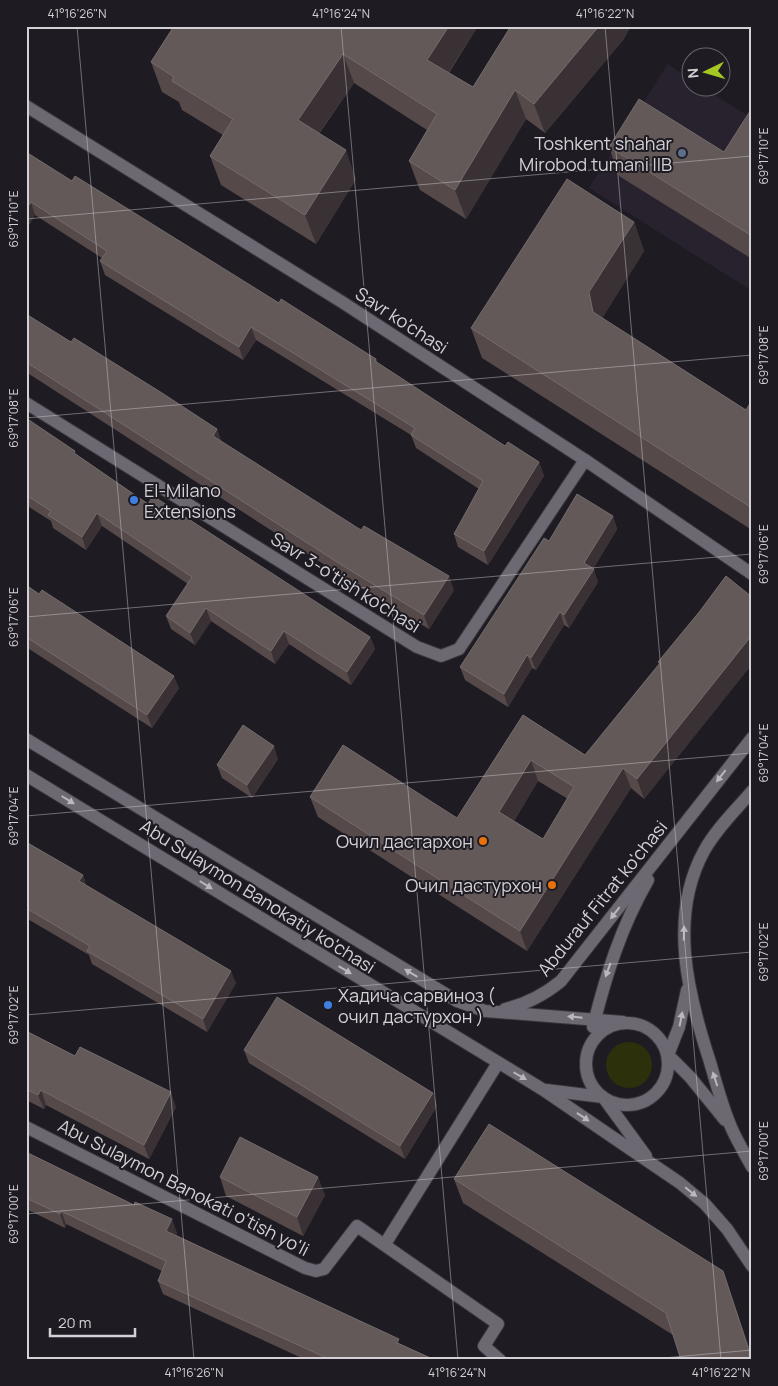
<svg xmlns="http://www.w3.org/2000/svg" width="778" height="1386" font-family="Manrope,sans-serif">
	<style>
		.built { fill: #28222f }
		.green { fill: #2c310b }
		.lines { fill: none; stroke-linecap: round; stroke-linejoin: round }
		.street-casing { stroke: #39373c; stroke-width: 14 }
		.secondary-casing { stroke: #39373c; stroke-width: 14 }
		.street { stroke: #6d6973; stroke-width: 12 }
		.secondary { stroke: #6d6973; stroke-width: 12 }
		.wall { fill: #554a49; fill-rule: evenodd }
		.shaded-wall { fill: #393133 }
		.building { fill: #625958; stroke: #746c6c; fill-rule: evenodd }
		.oneway { fill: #bab7bd }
		.ticks { fill: none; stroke: #d3d1d6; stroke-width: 1; stroke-opacity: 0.45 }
		.service-dot { fill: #5c6f8a; stroke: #1e1b23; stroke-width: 2 }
		.shop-dot { fill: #3f7fe0; stroke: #1e1b23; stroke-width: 2 }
		.food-dot { fill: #e8710a; stroke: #1e1b23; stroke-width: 2 }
		.labels { text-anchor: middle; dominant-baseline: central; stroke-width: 4; stroke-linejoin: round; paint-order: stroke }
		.poi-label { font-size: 18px; fill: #d3d1d6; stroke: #1e1b23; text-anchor: end }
		.street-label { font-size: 18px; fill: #d3d1d6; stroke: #1e1b23 }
		.neatline { fill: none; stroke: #d3d1d6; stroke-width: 2 }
		.ticks-label { font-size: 12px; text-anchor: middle; fill: #d3d1d6 }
	</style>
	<rect width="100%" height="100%" fill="#1e1b23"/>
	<polygon class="built" points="668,64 690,79 690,88 704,88 752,118 752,291 589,188"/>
	<circle class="green" cx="629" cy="1065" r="23"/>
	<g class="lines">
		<g class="street-casing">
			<g id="street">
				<polyline points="26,106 342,302 585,460 752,574"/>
				<polyline points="26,403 417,647 441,656 459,649 585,460"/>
				<polyline points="26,1127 305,1268 316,1271 324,1269 357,1226 498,1324 484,1346 500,1360"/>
				<polyline points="385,1244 498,1063"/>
			</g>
		</g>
		<g class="secondary-casing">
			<g id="secondary">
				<polyline points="26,739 457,1001 485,1011 623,1022"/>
				<polyline points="26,775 542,1089 680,1183 705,1204 727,1229 752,1266"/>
				<path d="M752 791C736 810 716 829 704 851 668 917 688 995 710 1062 716 1083 722 1106 731 1127 737 1141 745 1154 752 1167"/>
				<polyline points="687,990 679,1027 668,1055 690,1077 725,1120"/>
				<path d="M505 1009C527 1004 544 995 561 981L752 738"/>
				<circle cx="627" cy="1064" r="41"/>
				<path d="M593 1027C606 975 621 927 648 880"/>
				<polyline points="546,1090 603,1097 646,1156"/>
			</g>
		</g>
		<use href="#street" class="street"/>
		<use href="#secondary" class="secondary"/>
	</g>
	<g class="wall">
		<polygon points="171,26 478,26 449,73 473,87 511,26 631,26 623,40 545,133 526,119 466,219 420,190 409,161 427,130 354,83 319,134 356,179 316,244 221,185 210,156 223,135 182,110 179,102 162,92 151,62 172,29"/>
		<polygon points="752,108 752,259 619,176 609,147 724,152"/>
		<polygon points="26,152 72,181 279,303 376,359 378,364 505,446 539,462 544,476 488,565 458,547 454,534 479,489 416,448 411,435 256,340 243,360 105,275 100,261 102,258 35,215 26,230"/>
		<polygon points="634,222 644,251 602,318 746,410 752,400 752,530 482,358 471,328"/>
		<polygon points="26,314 71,342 217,429 221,441 454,590 429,629 345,578 26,372"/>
		<polygon points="26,418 77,455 148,504 370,637 375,649 351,685 289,644 275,664 211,621 195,645 171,629 166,616 188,584 102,526 86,550 53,528 51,521 26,505"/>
		<polygon points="613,516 617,529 593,569 598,582 569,628 564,625 536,670 532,668 508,707 465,680 460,667 549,541"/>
		<polygon points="26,585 179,688 152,728 26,647"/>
		<path d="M752 597V664L644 799 631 788 527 951 318 817 310 797 457 818 523 715 585 755 659 664 658 662ZM538 781 568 799 543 839 514 821Z"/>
		<polygon points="278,759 252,798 222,778 217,765"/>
		<polygon points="26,842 83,875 86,885 236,983 207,1032 92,964 89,955 26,918"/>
		<polygon points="26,1031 176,1107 149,1159 46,1105 44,1109 26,1100"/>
		<polygon points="244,1050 433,1093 437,1106 405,1159 249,1063"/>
		<polygon points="26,1152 177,1233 176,1235 401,1344 435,1360 306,1360 163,1294 158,1281 162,1271 66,1224 65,1228 26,1209"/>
		<polygon points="220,1177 325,1195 303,1236 226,1196"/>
		<polygon points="454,1179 723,1271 752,1356 752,1360 673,1335 463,1203"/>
	</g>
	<g class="shaded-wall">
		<polygon points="449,26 478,26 438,89 427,60"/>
		<polygon points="599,26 631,26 623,40 545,133 534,104"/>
		<polygon points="343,54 354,83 308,149 298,120"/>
		<polygon points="515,90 526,119 466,219 455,190"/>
		<polygon points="346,150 356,179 316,244 305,215"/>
		<polygon points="31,202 35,215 26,230 26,209"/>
		<polygon points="634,222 644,251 600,322 593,312 589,292"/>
		<polygon points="251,327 256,340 243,360 239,347"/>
		<polygon points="217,429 222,443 213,436"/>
		<polygon points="539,462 544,476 488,565 484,551"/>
		<polygon points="97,513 102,526 86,550 82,537"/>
		<polygon points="613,516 617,529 589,576 584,563"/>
		<polygon points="594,569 598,582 569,628 564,615"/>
		<polygon points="449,576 454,590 429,629 424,615"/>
		<polygon points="206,608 211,621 195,645 190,633"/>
		<polygon points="560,612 564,625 536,670 531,658"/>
		<polygon points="284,631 289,644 275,664 271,651"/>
		<polygon points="752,635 752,664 644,799 637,779"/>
		<polygon points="370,637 375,649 351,685 347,672"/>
		<polygon points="527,655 532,668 508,707 504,694"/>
		<polygon points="174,676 179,688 152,728 147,715"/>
		<polygon points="274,746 278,759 252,798 247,785"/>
		<polygon points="531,760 538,781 507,832 499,812"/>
		<polygon points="623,768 631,788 527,951 520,931"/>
		<polygon points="83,875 87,888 79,881"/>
		<polygon points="231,971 236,983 207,1032 203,1019"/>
		<polygon points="41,1090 46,1105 44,1109 38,1095"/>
		<polygon points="171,1092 176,1107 149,1159 144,1145"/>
		<polygon points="433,1093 437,1106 405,1159 400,1146"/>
		<polygon points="318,1177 325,1195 303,1236 297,1217"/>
		<polygon points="61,1211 66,1224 65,1228 60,1214"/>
		<polygon points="172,1219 177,1233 171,1245 166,1231"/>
		<polygon points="723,1271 752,1356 752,1359"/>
	</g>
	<g class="building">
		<polygon points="174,26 449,26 427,60 473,87 511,26 599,26 534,104 515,90 455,190 409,161 437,114 343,54 298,120 346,150 305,215 210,156 233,119 172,81 174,77 151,62"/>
		<polygon points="639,99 724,152 752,108 752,236 609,147"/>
		<polygon points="26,152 72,181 75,176 279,303 281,299 376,359 375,361 505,446 508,442 539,462 484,551 454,534 483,481 411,435 415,428 251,327 239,347 100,261 107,251 31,202 26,209"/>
		<polygon points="567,179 634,222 589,292 593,312 746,410 752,400 752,508 471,328"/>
		<polygon points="26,314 71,342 74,338 162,393 217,429 213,436 361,530 364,526 449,576 424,615 340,564 26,362"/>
		<polygon points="26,418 75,451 74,453 148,504 153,496 370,637 347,672 284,631 271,651 206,608 190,633 166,616 192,577 97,513 82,537 48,515 51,511 26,495"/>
		<polygon points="577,494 613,516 584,563 594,569 564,615 560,612 531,658 527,655 504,694 460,667 544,538 549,541"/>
		<path d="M726 576 752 597V635L637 779 623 768 520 931 310 797 343 745 457 818 523 715 585 755 660 663 658 662 700 611ZM531 760 574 787 543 839 499 812Z"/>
		<polygon points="26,585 39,594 42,590 174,676 147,715 26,637"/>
		<polygon points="243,725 274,746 247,785 217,765"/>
		<polygon points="26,842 83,875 79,881 231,971 203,1019 87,951 90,946 26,908"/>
		<polygon points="277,997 433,1093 400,1146 244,1050"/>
		<polygon points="26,1031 75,1056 80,1047 171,1092 144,1145 41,1090 38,1095 26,1089"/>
		<polygon points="489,1124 723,1271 752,1360 681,1360 666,1313 454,1179"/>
		<polygon points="240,1137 318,1177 297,1217 220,1177"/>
		<polygon points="26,1152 134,1205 135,1202 172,1219 166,1231 399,1339 397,1343 435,1360 331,1360 158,1281 166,1261 61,1211 60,1214 26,1198"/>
	</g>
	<defs><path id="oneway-solid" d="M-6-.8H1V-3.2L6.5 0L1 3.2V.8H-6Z" transform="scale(1.25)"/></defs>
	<g class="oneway">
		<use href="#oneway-solid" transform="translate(721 776) rotate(128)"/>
		<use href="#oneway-solid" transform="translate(68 800) rotate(32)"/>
		<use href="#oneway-solid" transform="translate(206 885) rotate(32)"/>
		<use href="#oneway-solid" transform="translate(615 913) rotate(128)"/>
		<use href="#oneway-solid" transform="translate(684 933) rotate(-88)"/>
		<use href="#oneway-solid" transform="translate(345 970) rotate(31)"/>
		<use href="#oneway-solid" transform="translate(608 970) rotate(110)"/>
		<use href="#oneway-solid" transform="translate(411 973) rotate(-149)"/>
		<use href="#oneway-solid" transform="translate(575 1017) rotate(-174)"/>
		<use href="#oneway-solid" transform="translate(681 1019) rotate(-79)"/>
		<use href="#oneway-solid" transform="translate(520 1076) rotate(30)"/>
		<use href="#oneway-solid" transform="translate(715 1079) rotate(-108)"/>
		<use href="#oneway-solid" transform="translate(583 1117) rotate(34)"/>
		<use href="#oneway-solid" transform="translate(691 1192) rotate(39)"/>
	</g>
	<path class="ticks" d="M77 26 194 1360M341 26 458 1360M605 26 721 1360M26 219 752 156M26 418 752 355M26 617 752 554M26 816 752 753M26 1015 752 952M26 1214 752 1151M641 1360 752 1350"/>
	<circle class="service-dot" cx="682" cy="153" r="5"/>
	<g class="shop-dot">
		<circle cx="134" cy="500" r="5"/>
		<circle cx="328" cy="1005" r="5"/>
	</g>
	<g class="food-dot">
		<circle cx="483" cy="841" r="5"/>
		<circle cx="552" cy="885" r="5"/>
	</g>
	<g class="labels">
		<g class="poi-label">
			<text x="672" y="143">Toshkent shahar<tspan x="672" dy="21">Mirobod tumani IIB</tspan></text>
			<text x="144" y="490" text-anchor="start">El-Milano<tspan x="144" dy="21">Extensions</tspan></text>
			<text x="473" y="841">Очил дастархон</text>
			<text x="542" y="885">Очил дастурхон</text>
			<text x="338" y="995" text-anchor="start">Хадича сарвиноз (<tspan x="338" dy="21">очил дастурхон )</tspan></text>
		</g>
		<g class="street-label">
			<text transform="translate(402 320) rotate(33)">Savr ko'chasi</text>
			<text transform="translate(346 582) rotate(32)">Savr 3-o'tish ko'chasi</text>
			<text transform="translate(258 896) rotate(32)">Abu Sulaymon Banokatiy ko'chasi</text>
			<text transform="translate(602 898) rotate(-51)">Abdurauf Fitrat ko'chasi</text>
			<text transform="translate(184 1187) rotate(27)">Abu Sulaymon Banokati o'tish yo'li</text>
		</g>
	</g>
	<rect width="778" height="1386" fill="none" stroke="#1e1b23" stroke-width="55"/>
	<g transform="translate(706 72) rotate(265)"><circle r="24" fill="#1e1b23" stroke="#66646b"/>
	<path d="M0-4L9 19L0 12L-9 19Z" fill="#a5c822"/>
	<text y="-8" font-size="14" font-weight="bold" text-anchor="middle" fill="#d3d1d6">N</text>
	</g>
	<path d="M50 1328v8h85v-8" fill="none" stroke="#d3d1d6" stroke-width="2.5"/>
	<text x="58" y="1328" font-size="15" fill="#d3d1d6" stroke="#1e1b23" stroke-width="4" paint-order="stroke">20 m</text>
	<rect x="28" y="28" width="722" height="1330" class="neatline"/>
	<g class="ticks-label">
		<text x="77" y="18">41°16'26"N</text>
		<text x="341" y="18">41°16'24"N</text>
		<text x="605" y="18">41°16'22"N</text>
		<text transform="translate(764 156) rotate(-90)" y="4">69°17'10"E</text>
		<text transform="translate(14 219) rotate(-90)" y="4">69°17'10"E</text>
		<text transform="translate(764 355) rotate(-90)" y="4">69°17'08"E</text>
		<text transform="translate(14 418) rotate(-90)" y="4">69°17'08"E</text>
		<text transform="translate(764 554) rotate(-90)" y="4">69°17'06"E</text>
		<text transform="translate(14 617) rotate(-90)" y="4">69°17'06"E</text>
		<text transform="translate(764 753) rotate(-90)" y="4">69°17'04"E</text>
		<text transform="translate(14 816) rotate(-90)" y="4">69°17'04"E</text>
		<text transform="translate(764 952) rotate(-90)" y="4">69°17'02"E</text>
		<text transform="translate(14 1015) rotate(-90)" y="4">69°17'02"E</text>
		<text transform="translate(764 1151) rotate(-90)" y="4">69°17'00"E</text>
		<text transform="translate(14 1214) rotate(-90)" y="4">69°17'00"E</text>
		<text x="194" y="1377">41°16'26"N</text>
		<text x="457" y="1377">41°16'24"N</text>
		<text x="721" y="1377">41°16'22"N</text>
	</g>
</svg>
